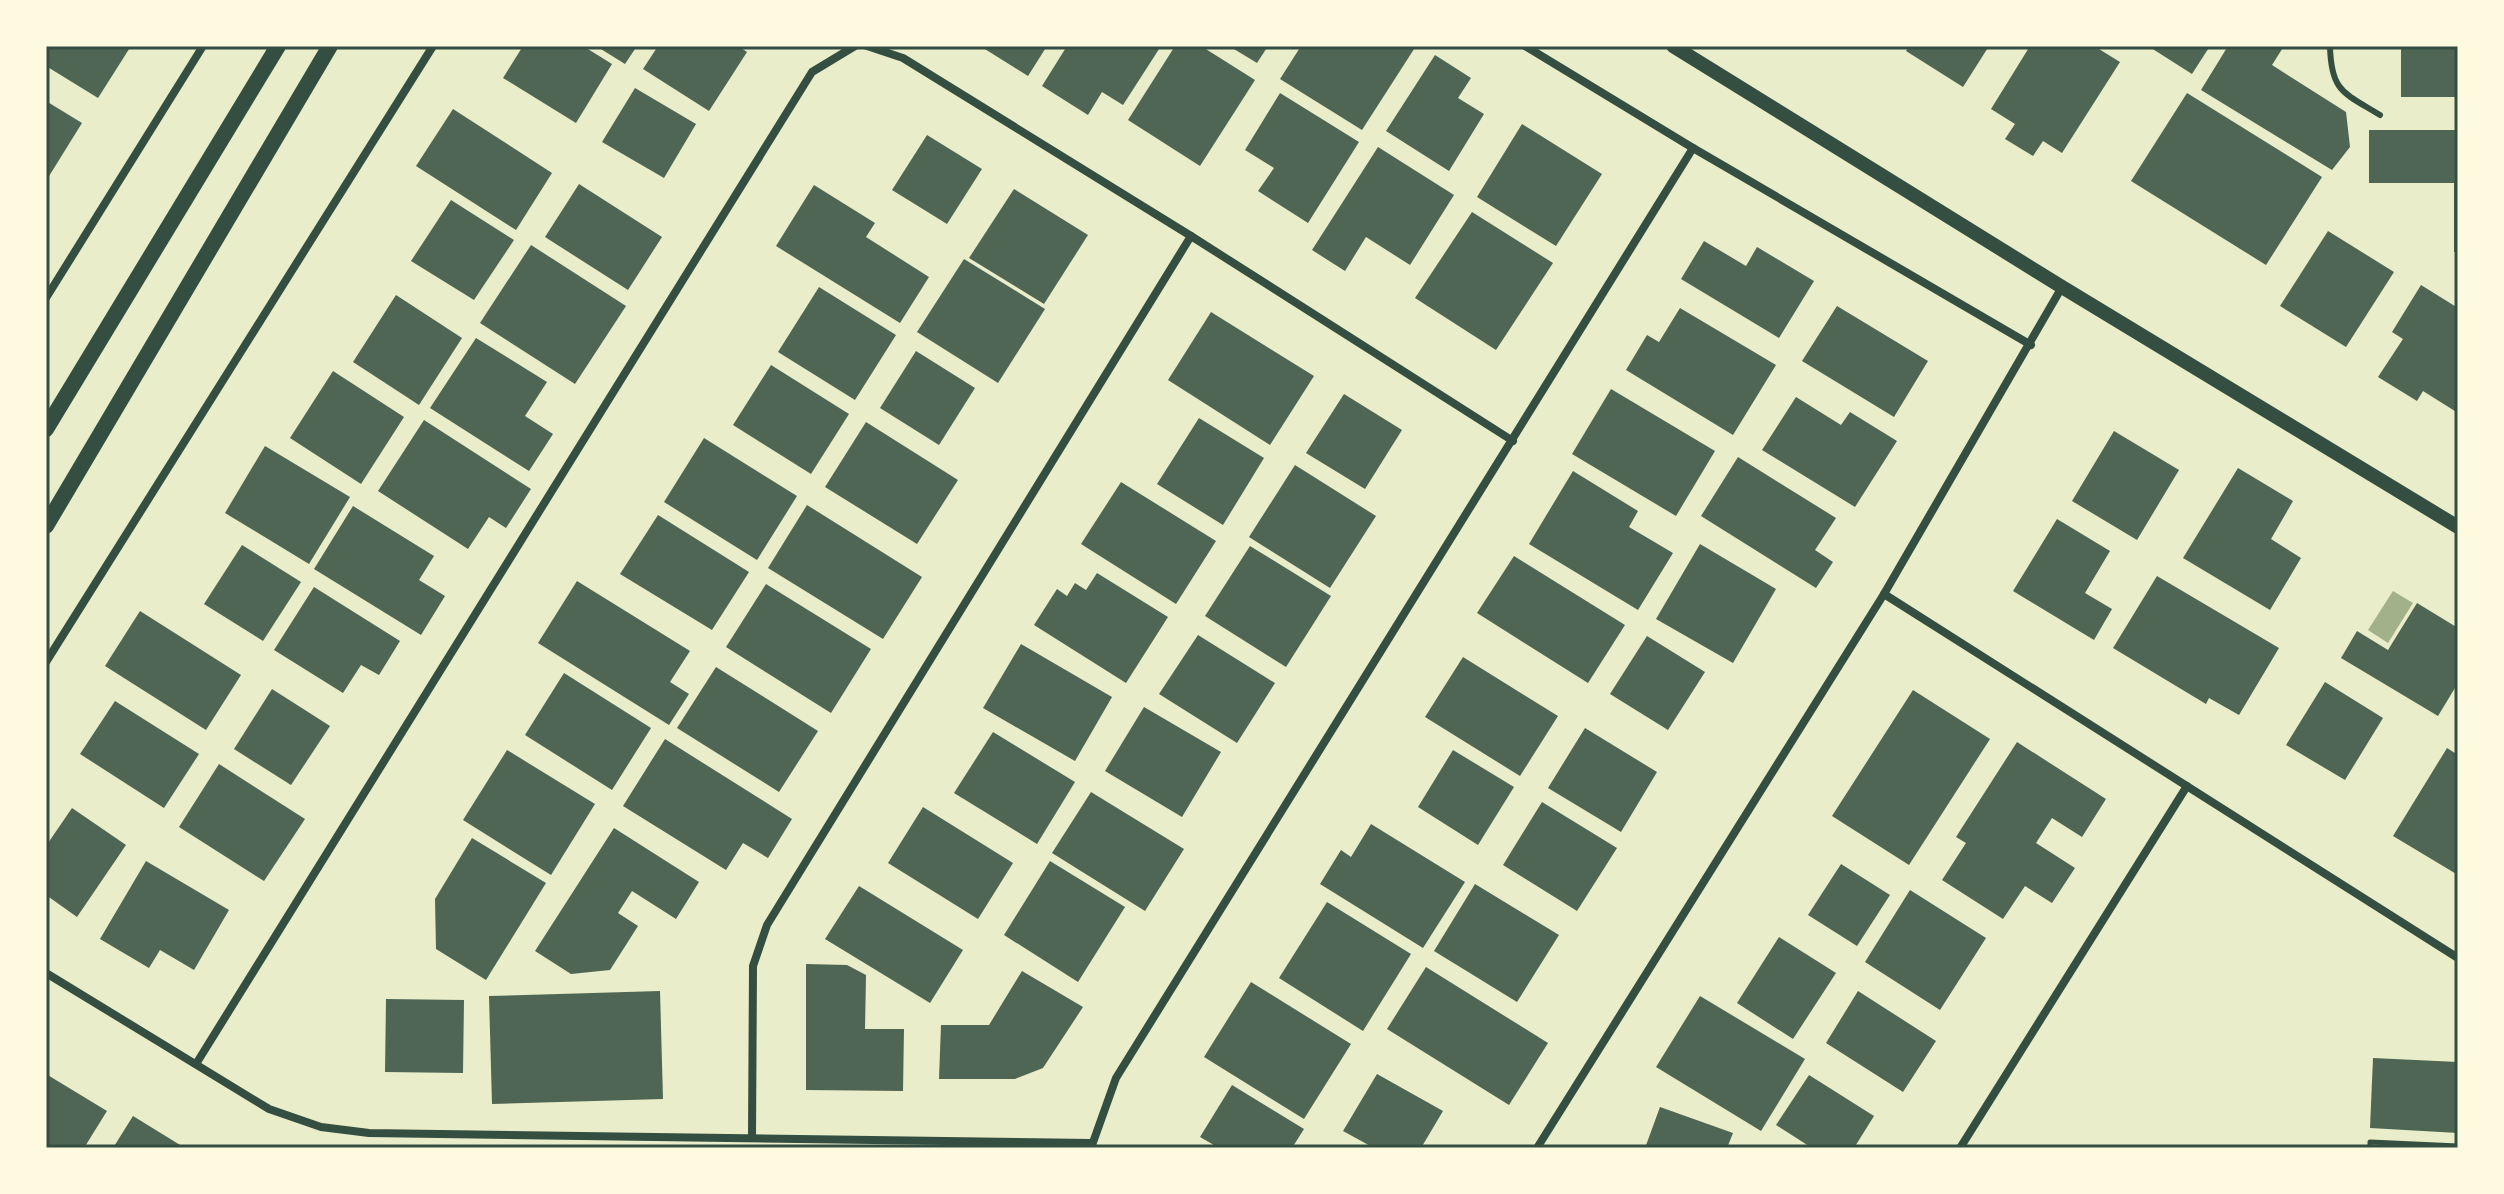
<svg xmlns="http://www.w3.org/2000/svg" width="2504" height="1194" font-family="'DM Sans',sans-serif">
	<style>
		.water { fill: #a3b18a }
		.building { fill: #4f6655 }
		.lines { fill: none; stroke-linecap: round; stroke-linejoin: round }
		.path { stroke: #344e41; stroke-width: 5 }
		.service { stroke: #344e41; stroke-width: 6 }
		.minor { stroke: #344e41; stroke-width: 8 }
		.tertiary { stroke: #344e41; stroke-width: 14 }
		.secondary { stroke: #344e41; stroke-width: 16 }
		.neatline { fill: none; stroke: #344e41; stroke-width: 3 }
	</style>
	<rect width="100%" height="100%" fill="#e9edc9"/>
	<polygon class="water" points="2393,591 2413,603 2388,643 2368,630"/>
	<g class="building">
		<polygon points="46,46 131,46 98,98 46,66"/>
		<polygon points="523,46 583,46 612,64 576,123 503,78"/>
		<polygon points="596,46 637,46 625,64"/>
		<polygon points="658,46 738,46 747,52 709,111 643,69"/>
		<polygon points="980,46 1047,46 1028,76"/>
		<polygon points="1067,46 1161,46 1123,105 1102,92 1088,115 1042,86"/>
		<polygon points="1175,46 1201,46 1255,80 1200,166 1128,120"/>
		<polygon points="1229,46 1268,46 1257,63"/>
		<polygon points="1301,46 1416,46 1362,130 1280,79"/>
		<polygon points="1909,46 1989,46 1963,87 1906,51"/>
		<polygon points="2030,46 2094,46 2120,62 2062,153 2043,141 2033,156 2005,139 2015,124 1991,109"/>
		<polygon points="2148,46 2210,46 2192,74"/>
		<polygon points="2228,46 2284,46 2272,65 2346,112 2350,147 2332,170 2201,90"/>
		<rect x="2401" y="46" width="57" height="51"/>
		<polygon points="1435,55 1471,78 1458,98 1484,114 1449,171 1386,131"/>
		<polygon points="635,88 696,124 664,178 602,142"/>
		<polygon points="1280,93 1359,142 1308,223 1258,191 1274,168 1245,150"/>
		<polygon points="2187,93 2322,177 2266,265 2131,181"/>
		<polygon points="46,101 82,123 46,181"/>
		<polygon points="453,109 552,173 516,230 416,166"/>
		<polygon points="1522,124 1602,174 1556,246 1477,197"/>
		<polygon points="2369,130 2458,130 2458,252 2454,252 2454,183 2369,183"/>
		<polygon points="927,135 982,169 947,224 892,190"/>
		<polygon points="1378,147 1454,195 1410,265 1366,237 1345,271 1312,250"/>
		<polygon points="579,184 662,237 628,290 545,237"/>
		<polygon points="814,185 875,223 866,237 929,277 900,323 776,246"/>
		<polygon points="1014,189 1088,235 1044,304 969,258"/>
		<polygon points="451,200 514,240 474,300 411,261"/>
		<polygon points="1472,212 1553,263 1496,350 1415,298"/>
		<polygon points="2328,231 2394,272 2346,347 2280,306"/>
		<polygon points="1704,241 1746,266 1757,247 1814,281 1779,338 1681,279"/>
		<polygon points="531,245 626,306 575,384 480,323"/>
		<polygon points="964,259 1045,309 998,383 917,332"/>
		<polygon points="2421,285 2458,308 2458,413 2423,391 2417,401 2378,377 2403,339 2392,332"/>
		<polygon points="819,287 896,335 855,400 778,352"/>
		<polygon points="396,295 462,338 419,405 353,362"/>
		<polygon points="1837,306 1928,361 1894,417 1802,361"/>
		<polygon points="1680,308 1776,365 1733,435 1626,370 1647,335 1659,342"/>
		<polygon points="1211,312 1314,376 1270,445 1168,380"/>
		<polygon points="476,338 547,382 525,416 553,434 529,471 430,408"/>
		<polygon points="916,351 975,388 939,445 880,408"/>
		<polygon points="771,365 849,414 811,474 733,425"/>
		<polygon points="333,371 404,417 361,484 290,438"/>
		<polygon points="1611,389 1715,451 1676,516 1572,454"/>
		<polygon points="1344,394 1402,430 1365,489 1306,453"/>
		<polygon points="1796,397 1841,425 1850,412 1897,441 1855,507 1762,450"/>
		<polygon points="1199,418 1264,458 1223,525 1157,484"/>
		<polygon points="424,420 531,489 506,528 489,517 468,549 378,491"/>
		<polygon points="866,422 958,480 917,544 825,487"/>
		<polygon points="2114,431 2179,470 2137,540 2072,501"/>
		<polygon points="704,438 797,496 757,560 664,502"/>
		<polygon points="265,446 350,497 309,564 225,513"/>
		<polygon points="1738,457 1836,518 1815,550 1833,562 1816,588 1701,516"/>
		<polygon points="1295,465 1376,516 1330,588 1249,537"/>
		<polygon points="2238,468 2293,501 2271,539 2301,558 2270,610 2183,558"/>
		<polygon points="1573,471 1638,511 1629,527 1673,553 1638,610 1529,544"/>
		<polygon points="1121,482 1216,541 1176,604 1081,544"/>
		<polygon points="807,505 922,577 883,639 768,568"/>
		<polygon points="353,506 434,556 419,580 445,596 421,635 314,569"/>
		<polygon points="658,515 749,572 712,630 620,574"/>
		<polygon points="2057,519 2110,551 2085,593 2112,609 2094,640 2013,591"/>
		<polygon points="1700,544 1776,589 1733,663 1656,619"/>
		<polygon points="242,545 301,582 263,641 204,604"/>
		<polygon points="1250,546 1331,596 1286,667 1205,616"/>
		<polygon points="1514,556 1625,625 1588,683 1477,613"/>
		<polygon points="1097,573 1168,617 1126,683 1034,625 1057,589 1067,596 1075,583 1086,590"/>
		<polygon points="2157,576 2279,648 2239,715 2209,698 2206,704 2113,648"/>
		<polygon points="577,581 690,651 670,682 689,694 669,725 538,643"/>
		<polygon points="766,584 871,649 831,713 726,647"/>
		<polygon points="314,587 400,641 379,675 361,665 343,693 274,650"/>
		<polygon points="2417,603 2458,628 2458,683 2438,716 2341,658 2357,631 2388,650"/>
		<polygon points="140,611 241,675 206,730 105,666"/>
		<polygon points="1198,635 1275,683 1237,743 1159,694"/>
		<polygon points="1647,636 1705,672 1668,730 1610,694"/>
		<polygon points="1021,644 1112,697 1075,761 983,708"/>
		<polygon points="1463,657 1558,716 1520,776 1425,717"/>
		<polygon points="716,667 818,731 779,792 677,728"/>
		<polygon points="564,673 651,728 612,790 525,735"/>
		<polygon points="2325,682 2383,718 2345,780 2286,745"/>
		<polygon points="272,689 330,726 291,785 234,749"/>
		<polygon points="1913,690 1990,739 1909,865 1832,816"/>
		<polygon points="115,701 199,754 164,808 80,754"/>
		<polygon points="1144,707 1221,752 1182,817 1105,771"/>
		<polygon points="1585,728 1657,772 1621,832 1548,788"/>
		<polygon points="993,732 1075,782 1037,844 954,793"/>
		<polygon points="665,739 792,819 768,858 743,843 726,870 623,806"/>
		<polygon points="2017,742 2106,799 2082,837 2052,818 2036,843 2075,868 2052,903 2025,886 2003,919 1942,880 1966,843 1956,837"/>
		<polygon points="2447,748 2458,755 2458,875 2393,836"/>
		<polygon points="507,750 595,804 551,875 463,820"/>
		<polygon points="1453,750 1514,787 1478,845 1418,807"/>
		<polygon points="219,764 305,819 264,881 179,827"/>
		<polygon points="1091,792 1184,849 1145,911 1052,853"/>
		<polygon points="1542,802 1617,848 1577,911 1503,865"/>
		<polygon points="923,807 1013,863 978,919 888,863"/>
		<polygon points="72,808 126,845 77,917 46,895 46,846"/>
		<polygon points="1371,824 1465,882 1423,948 1320,884 1341,850 1351,857"/>
		<polygon points="614,828 699,882 676,919 632,891 618,913 638,926 610,970 571,974 535,951"/>
		<polygon points="472,838 546,883 486,980 436,949 435,899"/>
		<polygon points="146,861 229,910 194,970 160,950 149,968 100,939"/>
		<polygon points="1050,861 1125,907 1078,982 1004,935"/>
		<polygon points="1841,864 1890,895 1857,946 1808,915"/>
		<polygon points="1475,884 1559,935 1517,1002 1434,951"/>
		<polygon points="859,886 963,950 930,1003 825,939"/>
		<polygon points="1910,890 1986,938 1940,1010 1865,962"/>
		<polygon points="1327,902 1411,954 1363,1031 1279,978"/>
		<polygon points="1779,937 1836,973 1793,1039 1737,1003"/>
		<polygon points="806,964 847,965 866,975 865,1029 904,1029 903,1091 806,1090"/>
		<polygon points="1426,967 1548,1043 1509,1105 1387,1029"/>
		<polygon points="1022,971 1083,1007 1043,1068 1015,1079 939,1079 941,1025 989,1025"/>
		<polygon points="1251,982 1351,1044 1304,1119 1204,1057"/>
		<polygon points="660,991 663,1099 492,1104 489,996"/>
		<polygon points="1858,991 1936,1041 1903,1092 1826,1043"/>
		<polygon points="1700,996 1805,1059 1761,1131 1656,1067"/>
		<polygon points="386,999 464,1000 463,1073 385,1072"/>
		<polygon points="2373,1058 2458,1062 2458,1133 2370,1128"/>
		<polygon points="46,1074 107,1111 84,1148 46,1148"/>
		<polygon points="1377,1074 1443,1111 1421,1148 1374,1148 1343,1131"/>
		<polygon points="1809,1075 1874,1116 1854,1148 1812,1148 1776,1125"/>
		<polygon points="1232,1085 1304,1129 1292,1148 1219,1148 1200,1137"/>
		<polygon points="1660,1107 1733,1133 1727,1148 1645,1148"/>
		<polygon points="133,1116 185,1148 113,1148"/>
	</g>
	<g class="lines">
		<polyline class="path" points="2370,1148 2370,1142 2458,1146"/>
		<path class="service" d="M2330 46C2331 92 2344 93 2380 115"/>
		<g class="minor">
			<polyline points="867,46 903,58 1191,236 1513,441"/>
			<polyline points="1525,46 1693,148 2031,345"/>
			<polyline points="46,298 203,46"/>
			<polyline points="1884,594 2458,958"/>
			<polyline points="46,662 433,46"/>
			<polyline points="46,973 269,1109 321,1127 369,1133 1091,1143"/>
			<polyline points="196,1064 812,72 855,46"/>
			<polyline points="752,1138 753,966 767,925 1191,236"/>
			<polyline points="1091,1148 1116,1078 1693,148"/>
			<polyline points="1537,1148 1884,594 2062,287"/>
			<polyline points="1960,1148 2187,786"/>
		</g>
		<polyline class="tertiary" points="1673,46 2062,287 2458,527"/>
		<g class="secondary">
			<polyline points="46,429 278,46"/>
			<polyline points="46,526 330,46"/>
		</g>
	</g>
	<rect width="2504" height="1194" fill="none" stroke="#fefae0" stroke-width="96"/>
	<rect x="48" y="48" width="2408" height="1098" class="neatline"/>
</svg>
